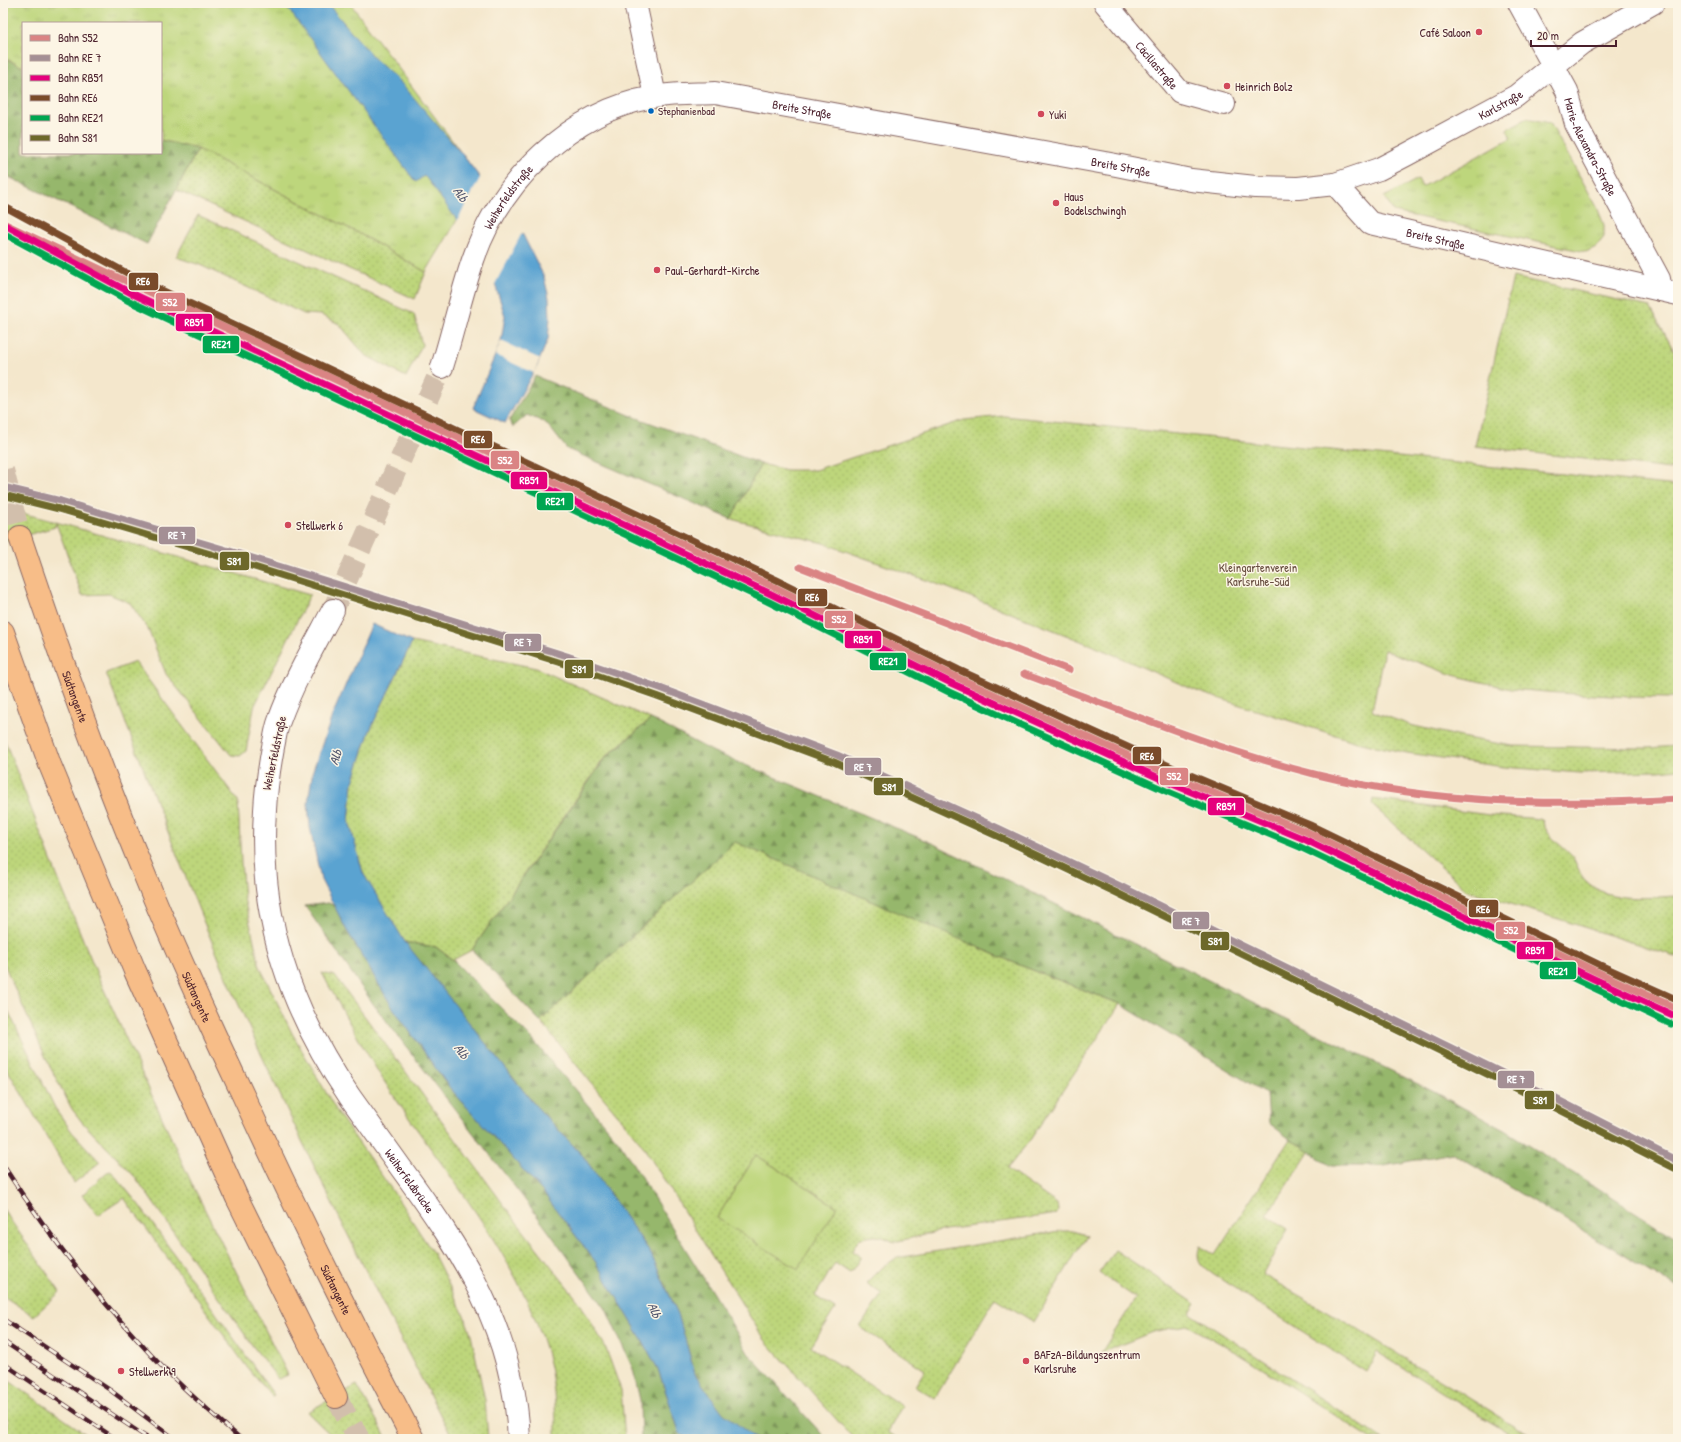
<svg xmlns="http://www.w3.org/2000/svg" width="1681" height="1442" font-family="'Patrick Hand',sans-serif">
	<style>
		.grass { fill: url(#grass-dots); stroke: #847a54; fill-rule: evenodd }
		.forest { fill: url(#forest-firs); stroke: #706b4c }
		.park { fill: url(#park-tufts); stroke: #847a54 }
		.pitch { fill: #bdd67c; stroke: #847a54 }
		.water { fill: #5aa3d1; stroke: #52617e }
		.pier { fill: #f4e7cc }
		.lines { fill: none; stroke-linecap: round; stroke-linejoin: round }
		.tertiary-tunnel { stroke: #d2bfac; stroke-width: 22; stroke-dasharray: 22 11; stroke-linecap: butt }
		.trunk-tunnel { stroke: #d2bfac; stroke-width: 22; stroke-dasharray: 22 11; stroke-linecap: butt }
		.minor-casing { stroke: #866563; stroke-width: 24 }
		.tertiary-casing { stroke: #866563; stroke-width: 24 }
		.trunk-casing { stroke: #866563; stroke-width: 24 }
		.minor { stroke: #fff; stroke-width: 22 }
		.tertiary { stroke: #fff; stroke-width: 22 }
		.trunk { stroke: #f7bd88; stroke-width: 22 }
		.rail-casing { stroke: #4a1f2b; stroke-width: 4.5 }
		.rail { stroke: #fcf5e5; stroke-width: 3; stroke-dasharray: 9; stroke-linecap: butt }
		.rail-1-casing { stroke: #fcf5e5; stroke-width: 10 }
		.rail-2-casing { stroke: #fcf5e5; stroke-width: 10 }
		.rail-3-casing { stroke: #fcf5e5; stroke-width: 10 }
		.rail-4-casing { stroke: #fcf5e5; stroke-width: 10 }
		.rail-5-casing { stroke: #fcf5e5; stroke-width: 10 }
		.rail-6-casing { stroke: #fcf5e5; stroke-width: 10 }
		.rail-1 { stroke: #da8484; stroke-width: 7 }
		.rail-2 { stroke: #a48f95; stroke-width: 7 }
		.rail-3 { stroke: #e5007d; stroke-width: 7 }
		.rail-4 { stroke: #7a4b2a; stroke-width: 7 }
		.rail-5 { stroke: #00a651; stroke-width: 7 }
		.rail-6 { stroke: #6d682a; stroke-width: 7 }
		.poi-dot { fill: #d1495b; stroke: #fcf5e5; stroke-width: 1.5 }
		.bus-dot { fill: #0065bd; stroke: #fcf5e5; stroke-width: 1.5 }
		.labels { text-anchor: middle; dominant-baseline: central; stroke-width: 3; stroke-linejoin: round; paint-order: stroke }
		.bus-label { font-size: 11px; fill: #4a1f2b; stroke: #fcf5e5; text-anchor: start }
		.poi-label { font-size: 12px; fill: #4a1f2b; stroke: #fcf5e5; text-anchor: start }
		.street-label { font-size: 12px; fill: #4a1f2b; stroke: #fcf5e5 }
		.park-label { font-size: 12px; fill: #674d3f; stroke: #fcf5e5 }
		.water-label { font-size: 13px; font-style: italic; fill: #50546d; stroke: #fcf5e5 }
		.line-badge { stroke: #fcf5e5; stroke-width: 1.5 }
		.badge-label { font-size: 11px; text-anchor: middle; font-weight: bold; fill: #fff }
	</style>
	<defs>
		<pattern id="grass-dots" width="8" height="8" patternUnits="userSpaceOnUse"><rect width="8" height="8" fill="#bdd67c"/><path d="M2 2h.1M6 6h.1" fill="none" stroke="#a4b76b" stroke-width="1.8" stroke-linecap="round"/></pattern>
		<pattern id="forest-firs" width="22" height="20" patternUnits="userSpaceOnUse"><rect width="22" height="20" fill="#96b76c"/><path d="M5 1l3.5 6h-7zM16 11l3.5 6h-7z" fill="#7c9459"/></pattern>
		<pattern id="park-tufts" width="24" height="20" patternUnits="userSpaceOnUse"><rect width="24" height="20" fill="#bdd67c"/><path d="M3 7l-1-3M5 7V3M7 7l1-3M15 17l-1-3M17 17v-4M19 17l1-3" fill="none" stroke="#a4b76b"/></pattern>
	</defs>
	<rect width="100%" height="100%" fill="#fcf5e5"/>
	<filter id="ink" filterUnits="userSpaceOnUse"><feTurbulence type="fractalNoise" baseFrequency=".025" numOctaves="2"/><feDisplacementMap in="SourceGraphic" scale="8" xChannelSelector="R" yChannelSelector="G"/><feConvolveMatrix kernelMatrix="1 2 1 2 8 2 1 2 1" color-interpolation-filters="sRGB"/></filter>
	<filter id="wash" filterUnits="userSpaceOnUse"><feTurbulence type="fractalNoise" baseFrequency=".012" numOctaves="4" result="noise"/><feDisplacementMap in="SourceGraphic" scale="16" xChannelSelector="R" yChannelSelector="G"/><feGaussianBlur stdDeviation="0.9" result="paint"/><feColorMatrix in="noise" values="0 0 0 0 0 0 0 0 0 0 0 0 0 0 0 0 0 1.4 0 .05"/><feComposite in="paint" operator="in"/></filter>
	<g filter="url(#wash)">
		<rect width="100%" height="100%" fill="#f4e7cc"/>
		<g class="grass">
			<polygon points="198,149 360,234 426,272 415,299 176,190"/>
			<polygon points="198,215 414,314 422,345 406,377 365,355 339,324 321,315 304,314 200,265 176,257"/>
			<polygon points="1513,277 1650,307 1678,358 1678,470 1475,446"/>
			<polygon points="1004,416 1678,486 1678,696 1667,698 1631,697 1558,693 1510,689 1453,675 1384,650 1372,711 1410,725 1466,738 1513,746 1646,748 1678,746 1678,769 1659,771 1580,773 1504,767 1407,753 1357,742 1199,692 1096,647 948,588 823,543 731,519 761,464 787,470 815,470 964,420"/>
			<polygon points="3,508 56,522 310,595 254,707 246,751 240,756 231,755 166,674 148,629 130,603 109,594 82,595 56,523 55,527 3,542"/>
			<polygon points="412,642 536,668 651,719 605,757 472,950 453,960 436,947 404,942 363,873 349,821 353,782 370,730"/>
			<path d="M135 662 238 801 241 862 244 898 260 967 292 1033 339 1115 392 1190 433 1253 464 1315 471 1335 485 1400 488 1439H453C377 1295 304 1151 238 1003 190 894 150 783 106 673Z"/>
			<polygon points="3,736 61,886 100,981 192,1184 288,1375 278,1379 252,1345 136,1178 82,1122 72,1109 49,1065 3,962"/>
			<path d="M1373 799 1489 815 1542 819C1546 836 1558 842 1570 854 1577 861 1578 873 1585 880 1608 904 1648 897 1678 896V957L1467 890 1372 805Z"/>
			<path d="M735 841 1017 964 1120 1004 1030 1140 1007 1169 1057 1204 1058 1210 1057 1214 945 1230 894 1242C879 1234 875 1235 859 1239L852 1251 861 1257 850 1273 835 1263 815 1296 835 1309 811 1347 902 1406 888 1432 899 1439H854L764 1339 641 1143 540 1021ZM756 1155 837 1207 717 1218Z"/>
			<path d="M322 973 335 976 515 1220 580 1303 605 1346 621 1390 625 1439H556C556 1415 555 1391 550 1367 530 1274 455 1185 402 1108 372 1065 347 1019 322 973Z"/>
			<polygon points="3,1000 55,1108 72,1132 100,1162 74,1183 3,1062"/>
			<path d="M1290 1139 1310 1151 1267 1215 1288 1229 1263 1275 1351 1325 1535 1439H1518L1377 1352 1366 1372 1214 1275C1203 1267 1194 1261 1200 1246L1215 1255Z"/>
			<polygon points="111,1171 139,1205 274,1395 272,1396 249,1370 124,1198 98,1215 82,1195 107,1172"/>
			<polygon points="3,1209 60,1292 34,1316 3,1296"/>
			<polygon points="1059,1231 1072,1231 1087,1235 1034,1322 995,1298 935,1398 915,1386 925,1370 860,1327 882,1294 866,1283 879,1270 896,1258"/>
			<polygon points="1115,1250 1196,1304 1190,1313 1383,1439 1372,1439 1238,1353 1187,1325 1152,1332 1101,1353 1136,1298 1099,1273"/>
			<polygon points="3,1381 9,1381 93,1439 3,1438 3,1430 9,1420 3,1416"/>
			<polygon points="357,1385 387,1439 335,1439 307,1412"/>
		</g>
		<g class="forest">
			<polygon points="3,57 23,67 23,153 161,153 161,140 198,149 147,244 9,177 3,165"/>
			<polygon points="535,376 632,416 761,464 731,519 567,449 546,423 527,415 513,427 509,421"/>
			<polygon points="651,719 714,752 934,844 1434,1092 1506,1131 1678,1239 1678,1288 1452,1153 1384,1166 1331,1166 1290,1139 1269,1123 1267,1094 1120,1004 1017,964 735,842 540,1021 472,950 606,757"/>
			<polygon points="328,903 334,905 346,929 391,1005 449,1087 542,1191 595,1261 637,1331 658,1369 680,1434 688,1439 641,1439 640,1400 633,1369 606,1309 532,1209 374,1005 305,906"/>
			<polygon points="404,942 436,947 453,960 531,1038 620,1143 730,1321 748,1353 820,1432 827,1439 756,1439 723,1414 695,1374 678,1314 650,1252 583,1156 534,1104"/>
		</g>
		<g class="park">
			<polygon points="3,3 350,3 480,178 452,229 426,272 360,234 198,149 161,140 161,23 23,23 23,67 3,57"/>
			<polygon points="1527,118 1550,123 1597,207 1604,225 1604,237 1596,247 1586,252 1394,212 1384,197 1418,179 1422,187 1511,138 1507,129"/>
		</g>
		<polygon class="pitch" points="756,1155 837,1207 798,1269 717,1218"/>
		<g class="water">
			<polygon points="284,3 327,3 373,57 402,84 462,154 522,233 544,277 549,298 550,318 548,339 537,366 505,423 473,408 501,341 505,316 495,284 457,220 427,179 424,176 416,182 414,180"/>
			<polygon points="372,624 412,642 370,730 353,782 349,821 363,873 405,942 534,1104 583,1156 650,1252 678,1314 695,1374 723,1413 756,1439 688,1439 680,1434 658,1369 637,1331 595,1261 542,1191 449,1087 391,1005 346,929 321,880 310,828 308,802 313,770 332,716"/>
		</g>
		<g class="pier">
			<polygon points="481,176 523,231 494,286 456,223"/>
			<polygon points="501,341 540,359 534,373 495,355"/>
		</g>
	</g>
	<g filter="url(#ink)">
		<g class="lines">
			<polyline class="tertiary-tunnel" points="333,610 442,367"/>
			<g class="trunk-tunnel">
				<polyline points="3,470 20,537"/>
				<polyline points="336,1397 359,1439"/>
			</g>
			<g class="minor-casing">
				<g id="minor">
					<polyline points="635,3 655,96"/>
					<path id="s1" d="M1105 3 1180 92 1224 104"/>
					<path id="s2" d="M1519 3 1567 91 1576 124 1659 279 1661 290"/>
					<path id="s3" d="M1335 184 1370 223 1678 294"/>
				</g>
			</g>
			<g class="tertiary-casing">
				<g id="tertiary">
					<path id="s4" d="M442 367C453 332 461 295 473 260 500 181 571 111 654 97 674 93 695 94 715 93L1116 165 1191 180 1255 187 1298 188 1335 184 1379 169 1406 155 1516 96 1582 43 1653 3"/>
					<path id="s5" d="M333 610C314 646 293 682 279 721 276 729 275 738 273 747 269 769 266 789 265 810 258 918 290 1009 350 1097 367 1121 384 1144 401 1168 463 1253 514 1330 519 1439"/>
				</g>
			</g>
			<g class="trunk-casing">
				<g id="trunk">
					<path id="s6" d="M20 537C58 651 99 765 145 876 175 950 208 1021 242 1093 296 1210 353 1325 413 1439"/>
					<polyline points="3,632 50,765 135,971 237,1198 336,1397"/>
				</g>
			</g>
			<use href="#minor" class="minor"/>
			<use href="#tertiary" class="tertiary"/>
			<use href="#trunk" class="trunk"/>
			<g class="rail-casing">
				<g id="rail">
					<path d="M3 1165C44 1229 91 1289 142 1345 172 1379 207 1409 241 1439"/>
					<polyline points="3,1319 110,1390 175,1439"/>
					<polyline points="3,1341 149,1439"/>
					<polyline points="3,1363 116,1439"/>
				</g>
			</g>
			<use href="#rail" class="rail"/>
			<g class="rail-1-casing">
				<g id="rail-1">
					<polyline points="3,223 774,587 956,677 1173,776 1307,832 1597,972 1678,1009"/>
					<polyline points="800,567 1069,670"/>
					<path d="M1024 674C1121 710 1217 750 1318 775 1436 804 1558 806 1678 799"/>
				</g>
			</g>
			<g class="rail-2-casing">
				<polyline id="rail-2" points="3,487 61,501 240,554 567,656 660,688 837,755 1000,829 1120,886 1556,1099 1678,1161"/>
			</g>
			<g class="rail-3-casing">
				<polyline id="rail-3" points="3,224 131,293 771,594 953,684 1170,783 1304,839 1594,979 1675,1016"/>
			</g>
			<g class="rail-4-casing">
				<polyline id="rail-4" points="7,208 138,279 777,580 959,670 1176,769 1310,825 1600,965 1678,1000"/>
			</g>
			<g class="rail-5-casing">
				<polyline id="rail-5" points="3,233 127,300 767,601 949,692 1166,791 1300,847 1590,986 1671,1024"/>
			</g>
			<g class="rail-6-casing">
				<polyline id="rail-6" points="3,495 59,509 238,562 565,664 657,696 834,762 997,836 1117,893 1552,1106 1674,1168"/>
			</g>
			<use href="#rail-1" class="rail-1"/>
			<use href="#rail-2" class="rail-2"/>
			<use href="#rail-3" class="rail-3"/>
			<use href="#rail-4" class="rail-4"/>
			<use href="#rail-5" class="rail-5"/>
			<use href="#rail-6" class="rail-6"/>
		</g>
	</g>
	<g class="poi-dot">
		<circle cx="1479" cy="32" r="4"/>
		<circle cx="1227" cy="86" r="4"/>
		<circle cx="1041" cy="114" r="4"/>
		<circle cx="1056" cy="203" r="4"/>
		<circle cx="657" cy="270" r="4"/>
		<circle cx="288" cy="525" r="4"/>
		<circle cx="1026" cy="1361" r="4"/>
		<circle cx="121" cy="1371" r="4"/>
	</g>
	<circle class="bus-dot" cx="651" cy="111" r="3.5"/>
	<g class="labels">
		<g class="bus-label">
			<text x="658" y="111">Stephanienbad</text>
		</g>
		<g class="poi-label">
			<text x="1471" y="32" text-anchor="end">Café Saloon</text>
			<text x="1235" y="86">Heinrich Bolz</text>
			<text x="1049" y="114">Yuki</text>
			<text x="1064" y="196">Haus<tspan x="1064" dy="14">Bodelschwingh</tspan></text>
			<text x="665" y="270">Paul-Gerhardt-Kirche</text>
			<text x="296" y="525">Stellwerk 6</text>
			<text x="1034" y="1354">BAFzA-Bildungszentrum<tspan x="1034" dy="14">Karlsruhe</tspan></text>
			<text x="129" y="1371">Stellwerk 9</text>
		</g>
		<g class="street-label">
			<text stroke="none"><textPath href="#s1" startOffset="81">Cäciliastraße</textPath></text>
			<text stroke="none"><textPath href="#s4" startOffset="1240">Karlstraße</textPath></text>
			<text stroke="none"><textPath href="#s4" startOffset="516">Breite Straße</textPath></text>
			<text stroke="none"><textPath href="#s2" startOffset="161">Marie-Alexandra-Straße</textPath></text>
			<text stroke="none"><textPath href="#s4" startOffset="840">Breite Straße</textPath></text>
			<text stroke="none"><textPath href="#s4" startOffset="184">Weiherfeldstraße</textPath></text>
			<text stroke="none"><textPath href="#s3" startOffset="120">Breite Straße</textPath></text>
			<text stroke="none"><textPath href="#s6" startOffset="169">Südtangente</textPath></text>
			<text transform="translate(274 753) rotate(-78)">Weiherfeldstraße</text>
			<text stroke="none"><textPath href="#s6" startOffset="493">Südtangente</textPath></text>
			<text stroke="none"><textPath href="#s5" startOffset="622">Weiherfeldbrücke</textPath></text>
			<text stroke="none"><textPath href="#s6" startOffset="817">Südtangente</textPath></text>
		</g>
		<g class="park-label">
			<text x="1258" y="567">Kleingartenverein<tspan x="1258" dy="14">Karlsruhe-Süd</tspan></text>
		</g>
		<g class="water-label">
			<text transform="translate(461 194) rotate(55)">Alb</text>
			<text transform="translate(335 757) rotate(-72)">Alb</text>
			<text transform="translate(462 1051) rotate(53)">Alb</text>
			<text transform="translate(655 1310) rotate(67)">Alb</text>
		</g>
	</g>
	<g class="line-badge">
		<rect x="128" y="272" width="31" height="19" rx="4" fill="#7a4b2a"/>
		<rect x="155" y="292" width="31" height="20" rx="4" fill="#da8484"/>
		<rect x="175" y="313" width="38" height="19" rx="4" fill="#e5007d"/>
		<rect x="202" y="335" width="38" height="19" rx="4" fill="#00a651"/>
		<rect x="463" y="430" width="30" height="19" rx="4" fill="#7a4b2a"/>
		<rect x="490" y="450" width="30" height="20" rx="4" fill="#da8484"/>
		<rect x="510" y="471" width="38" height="19" rx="4" fill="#e5007d"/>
		<rect x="536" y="492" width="38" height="19" rx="4" fill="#00a651"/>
		<rect x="158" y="526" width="38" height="19" rx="4" fill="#a48f95"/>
		<rect x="219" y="551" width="31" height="20" rx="4" fill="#6d682a"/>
		<rect x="797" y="588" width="31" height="19" rx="4" fill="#7a4b2a"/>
		<rect x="824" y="610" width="30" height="19" rx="4" fill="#da8484"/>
		<rect x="844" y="630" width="38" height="19" rx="4" fill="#e5007d"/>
		<rect x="504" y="633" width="38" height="19" rx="4" fill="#a48f95"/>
		<rect x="869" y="652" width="38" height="19" rx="4" fill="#00a651"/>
		<rect x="564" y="659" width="30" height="20" rx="4" fill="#6d682a"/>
		<rect x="1132" y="746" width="30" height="19" rx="4" fill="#7a4b2a"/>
		<rect x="844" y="757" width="38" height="19" rx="4" fill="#a48f95"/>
		<rect x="1159" y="767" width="30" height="19" rx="4" fill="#da8484"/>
		<rect x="873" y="777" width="31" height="19" rx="4" fill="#6d682a"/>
		<rect x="1207" y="797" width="38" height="19" rx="4" fill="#e5007d"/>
		<rect x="1468" y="899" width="31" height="19" rx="4" fill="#7a4b2a"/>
		<rect x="1172" y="911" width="38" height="19" rx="4" fill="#a48f95"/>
		<rect x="1495" y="921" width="31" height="19" rx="4" fill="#da8484"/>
		<rect x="1200" y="931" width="30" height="20" rx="4" fill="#6d682a"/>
		<rect x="1516" y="941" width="38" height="19" rx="4" fill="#e5007d"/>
		<rect x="1539" y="961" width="38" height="19" rx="4" fill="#00a651"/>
		<rect x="1497" y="1070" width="38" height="19" rx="4" fill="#a48f95"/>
		<rect x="1524" y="1090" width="31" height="20" rx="4" fill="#6d682a"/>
	</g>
	<g class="badge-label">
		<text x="143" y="285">RE6</text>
		<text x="170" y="306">S52</text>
		<text x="194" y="326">RB51</text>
		<text x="221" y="348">RE21</text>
		<text x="478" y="443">RE6</text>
		<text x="505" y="464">S52</text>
		<text x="529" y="484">RB51</text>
		<text x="555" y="505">RE21</text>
		<text x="177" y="539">RE 7</text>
		<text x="234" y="565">S81</text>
		<text x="812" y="601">RE6</text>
		<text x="839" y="623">S52</text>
		<text x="863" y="643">RB51</text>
		<text x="523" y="646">RE 7</text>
		<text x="888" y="665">RE21</text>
		<text x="579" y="673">S81</text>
		<text x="1147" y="760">RE6</text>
		<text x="863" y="771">RE 7</text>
		<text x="1174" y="780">S52</text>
		<text x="889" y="791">S81</text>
		<text x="1226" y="810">RB51</text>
		<text x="1483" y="913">RE6</text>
		<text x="1191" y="925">RE 7</text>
		<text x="1511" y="934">S52</text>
		<text x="1215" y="945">S81</text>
		<text x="1535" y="954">RB51</text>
		<text x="1558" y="975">RE21</text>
		<text x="1516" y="1083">RE 7</text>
		<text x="1540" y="1104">S81</text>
	</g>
	<rect width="1681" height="1442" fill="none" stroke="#fcf5e5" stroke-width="16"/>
	<rect x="22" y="22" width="140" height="132" fill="#fcf5e5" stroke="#b59f9b"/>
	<rect x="30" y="35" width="20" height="6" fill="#da8484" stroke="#b59f9b"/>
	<text x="58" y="42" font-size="12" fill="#4a1f2b">Bahn S52</text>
	<rect x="30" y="55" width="20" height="6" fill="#a48f95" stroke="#b59f9b"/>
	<text x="58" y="62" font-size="12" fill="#4a1f2b">Bahn RE 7</text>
	<rect x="30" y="75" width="20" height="6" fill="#e5007d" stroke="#b59f9b"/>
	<text x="58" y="82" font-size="12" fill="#4a1f2b">Bahn RB51</text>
	<rect x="30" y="95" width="20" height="6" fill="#7a4b2a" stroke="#b59f9b"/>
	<text x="58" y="102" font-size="12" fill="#4a1f2b">Bahn RE6</text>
	<rect x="30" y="115" width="20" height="6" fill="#00a651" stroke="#b59f9b"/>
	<text x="58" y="122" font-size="12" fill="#4a1f2b">Bahn RE21</text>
	<rect x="30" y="135" width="20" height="6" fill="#6d682a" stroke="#b59f9b"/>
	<text x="58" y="142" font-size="12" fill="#4a1f2b">Bahn S81</text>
	<path d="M1531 40v6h85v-6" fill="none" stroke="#4a1f2b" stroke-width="2"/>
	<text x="1537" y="40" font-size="12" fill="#4a1f2b" stroke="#fcf5e5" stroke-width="3" paint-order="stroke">20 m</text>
</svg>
